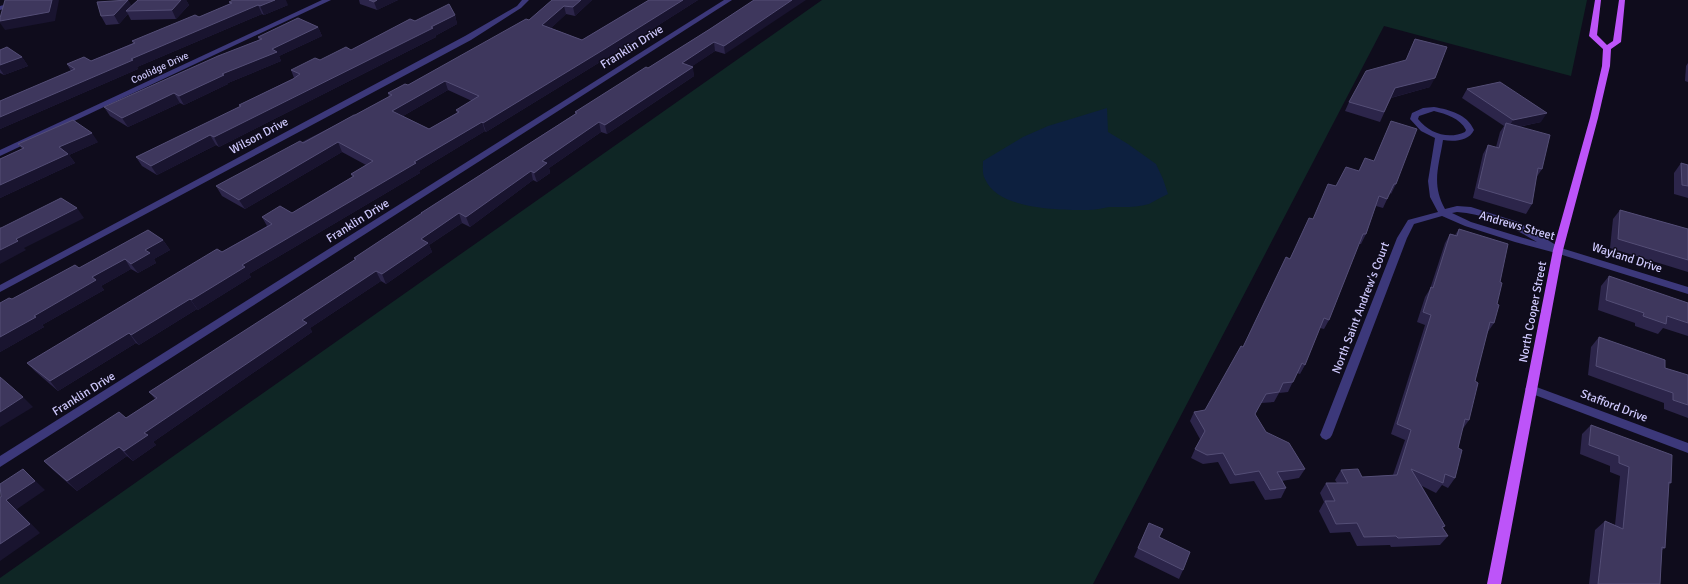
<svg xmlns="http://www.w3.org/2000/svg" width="1688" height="584" font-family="Signika,sans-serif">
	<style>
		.green { fill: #0f2625 }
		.water { fill: #0d203f }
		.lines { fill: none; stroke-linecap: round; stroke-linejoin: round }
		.minor { fill: #3c387a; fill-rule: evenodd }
		.major { fill: #bd54f9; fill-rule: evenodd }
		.wall { fill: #2c254a; fill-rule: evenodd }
		.shaded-wall { fill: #19142f }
		.building { fill: #3e375d; stroke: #544e76; fill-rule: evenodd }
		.labels { text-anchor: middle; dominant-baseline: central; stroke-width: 3; stroke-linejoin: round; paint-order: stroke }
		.far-street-label { font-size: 10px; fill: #cfc9fd; stroke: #0f0c1c }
		.street-label { font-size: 12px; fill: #cfc9fd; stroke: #0f0c1c }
	</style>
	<rect width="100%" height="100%" fill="#0f0c1c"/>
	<polygon class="green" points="822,0 1587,0 1571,76 1384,26 1093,584 0,584 0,578"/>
	<path class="water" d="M1107 108 1108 132 1128 144 1156 164 1163 179 1168 194C1161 197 1155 201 1149 204 1136 208 1123 207 1109 207 1102 208 1095 210 1088 210 1060 210 998 210 985 179 982 174 983 167 983 161L1023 137 1048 126Z"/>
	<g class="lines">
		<g class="minor">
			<polygon points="22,0 46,0 43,2 22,4 0,10 0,6"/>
			<polygon points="322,0 331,0 0,156 0,150"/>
			<polygon points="522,0 529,0 521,8 471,40 0,292 0,285 465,36 517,6"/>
			<polygon points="724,0 732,0 0,467 0,456"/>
			<path d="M1434 107C1450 110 1467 114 1474 130 1469 141 1454 142 1443 140 1439 166 1431 184 1445 209L1457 206 1471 207 1518 222 1561 248 1688 287V294L1556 253 1515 242 1465 226 1442 216 1414 224 1407 238 1332 435 1330 438 1326 440 1322 438 1320 435 1397 238 1408 220 1438 212 1430 197 1428 181 1435 138 1421 131 1410 119 1412 113 1423 108ZM1434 111C1446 114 1460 118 1466 130L1465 132C1448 140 1429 133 1418 119L1419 116ZM1457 212C1487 214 1512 227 1537 242L1471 222 1452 213Z"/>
			<polygon points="1531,385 1688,443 1688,453 1527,392 1525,389 1527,386"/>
		</g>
		<polygon class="major" points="1595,0 1601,0 1597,35 1607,45 1613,41 1619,0 1625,0 1621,42 1611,49 1610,66 1598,118 1563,250 1501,584 1487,584 1553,250 1590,118 1602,66 1603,49 1589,36"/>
	</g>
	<g class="wall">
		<polygon points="128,0 131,6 138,0 186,0 189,5 176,19 131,20 128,14 119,24 106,25 101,16"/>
		<polygon points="359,0 398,0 377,10 360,4"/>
		<path d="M552 0H592L575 16 566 14 551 28 582 40 649 0H698L605 59 486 132 485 131 419 171 420 173 249 274 251 277 198 310 197 309 139 345 136 343 58 391 36 372 27 363 267 226 262 217 292 213 352 177 351 174 366 165 342 152 245 209 222 196 216 186 355 115 389 97 388 93 408 85 529 20ZM448 90 472 101 456 110 457 113 429 129 403 116Z"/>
		<polygon points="754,0 725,54 715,51 692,66 694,76 607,134 601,132 549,168 550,173 537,182 533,180 470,227 462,223 429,245 432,252 386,284 381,281 310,328 312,332 153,442 156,445 133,461 127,456 77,491 53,470 44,461 126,418 155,399 149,392 355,260 354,258 421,214 421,213 575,114 575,112 648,68 710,29"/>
		<polygon points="229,2 288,5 264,15 262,14 137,67 138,69 0,129 0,101 71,71 67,64 91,61 133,43 132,41 199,17 230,4"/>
		<polygon points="455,15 457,24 435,36 436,37 219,147 216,145 157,175 142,166 136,157 240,107 239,105 294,78 291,70 351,50 415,21"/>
		<polygon points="318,27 322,36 279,56 281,61 228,83 228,84 184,105 180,103 128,127 110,116 104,107 259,40 258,37"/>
		<polygon points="1415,39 1430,87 1391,98 1380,122 1345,111 1349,102 1406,60"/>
		<polygon points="0,50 22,57 28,66 4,75 0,73"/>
		<polygon points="1688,63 1688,82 1685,81 1686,66"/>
		<polygon points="1467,89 1541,122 1519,127 1542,169 1536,178 1532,204 1526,214 1473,198 1483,154 1488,145 1496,147 1500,132 1504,126 1462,98"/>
		<polygon points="1391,121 1396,184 1391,194 1390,193 1383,208 1376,206 1366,234 1361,244 1359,244 1329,320 1324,329 1320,328 1305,365 1300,374 1297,373 1288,392 1279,393 1274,402 1261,403 1255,414 1266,432 1305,469 1299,478 1282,481 1286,488 1281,498 1265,500 1254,481 1230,484 1218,462 1203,464 1191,458 1195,449 1200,439 1190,421 1194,412 1205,410 1243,347 1290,259 1313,219 1336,186 1374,161"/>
		<polygon points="98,142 69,155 75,163 0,198 0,159 22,149 18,144"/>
		<polygon points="1681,163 1688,165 1688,198 1674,194 1674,173"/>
		<polygon points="1620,210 1688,229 1688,272 1610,248 1613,219"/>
		<polygon points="1459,229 1500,282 1494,323 1487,333 1475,381 1469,420 1462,430 1458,448 1455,478 1448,488 1442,485 1436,493 1422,486 1445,526 1443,528 1448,536 1440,545 1391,547 1390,545 1357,546 1350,532 1330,533 1319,511 1324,502 1320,493 1326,483 1337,483 1335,480 1341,470 1362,477 1393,475 1405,440 1391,434 1425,325 1417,322 1425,297 1430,289 1445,243 1450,234 1455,235"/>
		<polygon points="163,240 170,250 154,259 156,263 138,273 131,269 101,286 104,290 42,325 44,327 0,352 0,303 12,299 79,268"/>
		<polygon points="1609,276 1688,303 1688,336 1663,328 1658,334 1635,326 1635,323 1598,310 1601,286"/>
		<polygon points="1599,337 1665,368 1688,375 1688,418 1664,409 1664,403 1588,375 1591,347"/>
		<polygon points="1591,425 1671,483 1668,485 1665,548 1662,550 1660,584 1589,584 1595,530 1605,521 1615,525 1620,476 1610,472 1610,466 1580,454 1582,434"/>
		<polygon points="1159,537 1183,570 1179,579 1134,557 1138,548"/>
	</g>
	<g class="shaded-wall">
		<polygon points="52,0 59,0 55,21 5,30 0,23 0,21"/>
		<polygon points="128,0 133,8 126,11 128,14 119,24 114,15"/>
		<polygon points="181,0 186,0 189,5 176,19 172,10"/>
		<polygon points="275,0 286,0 288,5 264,15 260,6"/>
		<polygon points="377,0 398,0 377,10 374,2"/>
		<polygon points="581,0 592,0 575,16 573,7"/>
		<polygon points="683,0 698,0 605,59 486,132 483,123"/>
		<polygon points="792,0 806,0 725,54 724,46"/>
		<polygon points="258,5 262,14 137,67 138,69 0,129 0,117 131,59"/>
		<polygon points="564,6 566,14 545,34 542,25"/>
		<polygon points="455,15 457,24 435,36 436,37 219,147 214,137"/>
		<polygon points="318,27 322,36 279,56 281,61 228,83 228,84 184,105 179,96 272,49"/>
		<polygon points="714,42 715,51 684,72 682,63"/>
		<polygon points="22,57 28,66 4,75 0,69 0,65"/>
		<polygon points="693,67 694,76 607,134 605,125"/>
		<polygon points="1435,78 1430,87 1390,98 1395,88"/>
		<polygon points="445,81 448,90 396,120 392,111"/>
		<polygon points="174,93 180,103 128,127 122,118"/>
		<polygon points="1547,113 1541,122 1508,129 1513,120"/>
		<polygon points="482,122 485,131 419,171 420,173 249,274 251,277 198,310 191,300 242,265"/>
		<polygon points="599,122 601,132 549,168 550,173 537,182 534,173 542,161"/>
		<polygon points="92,133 98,142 69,155 75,163 0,198 0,185 59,147"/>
		<polygon points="210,135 216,145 157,175 151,166"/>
		<polygon points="338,142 342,152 245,209 239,200"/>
		<polygon points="531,171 533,180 470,227 466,217"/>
		<polygon points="77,208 84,218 24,248 26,250 0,264 0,250 16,239"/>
		<polygon points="459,213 462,223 429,245 432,252 386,284 382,274 421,239"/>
		<polygon points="163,240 170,250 154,259 156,263 138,273 131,264 145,250"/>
		<polygon points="125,259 131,269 101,286 104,290 42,325 44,327 0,352 0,337 92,277"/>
		<polygon points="376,271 381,281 310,328 312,332 153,442 156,445 133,461 124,451 144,433 302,320"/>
		<polygon points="190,299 197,309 139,345 131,335"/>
		<polygon points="129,333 136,343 58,391 50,381"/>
		<polygon points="23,397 33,407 0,427 0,412"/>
		<polygon points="119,447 127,456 77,491 67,481"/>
		<polygon points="23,469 45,490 17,509 40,533 0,561 0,544 6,500"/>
	</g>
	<g class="building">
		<polygon points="5,0 52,0 49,12 0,21 0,18"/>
		<polygon points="128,0 114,15 101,16 97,2"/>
		<polygon points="138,0 181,0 172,10 126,11"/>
		<polygon points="233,0 275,0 260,6 258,5 131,59 133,60 0,117 0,101 75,69 67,64 84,57 91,61 135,43 132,41 195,15 199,17 232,3 229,2"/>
		<polygon points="369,0 377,0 374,2"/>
		<path d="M552 0H581L573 7 564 6 542 25 582 40 649 0H683L603 50 483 123 482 122 414 162 416 163 242 265 245 267 191 300 190 299 131 335 129 333 50 381 27 363 217 249 222 252 272 224 262 217 280 206 292 213 354 176 351 174 373 161 338 142 239 200 216 186 300 141 303 143 354 115H355L392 95 388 93 405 84 408 85 526 19 529 20ZM445 81 479 96 456 110 459 112 429 129 392 111Z"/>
		<polygon points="754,0 792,0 724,46 714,42 682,63 693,67 605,125 599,122 542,161 547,163 534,173 531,171 466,217 459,213 421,239 428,243 382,274 376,271 302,320 307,323 144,433 148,435 124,451 119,447 67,481 44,461 119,412 126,418 157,398 149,392 356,259 354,258 422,213 421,213 577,113 575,112 646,67 648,68 710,29"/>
		<polygon points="449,4 455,15 431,27 433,28 214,137 210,135 151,166 136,157 241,106 239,105 293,79 300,74 291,70 315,58 320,60 346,47 351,50 410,19 415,21"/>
		<polygon points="298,18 318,27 272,49 277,52 222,74 224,75 179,96 174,93 122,118 104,107 218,56 262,39 258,37"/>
		<polygon points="1415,39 1447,47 1435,78 1395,88 1384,112 1349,102 1366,71 1406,60"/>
		<polygon points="7,47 22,57 0,65 0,50"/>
		<polygon points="1500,82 1547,113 1513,120 1467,89"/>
		<polygon points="73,120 92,133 59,147 68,154 0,185 0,159 24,148 18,144"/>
		<polygon points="1391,121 1417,129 1396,184 1394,184 1387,199 1379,196 1366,234 1363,234 1329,320 1324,318 1305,365 1302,363 1293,382 1283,383 1279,392 1266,394 1255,414 1266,432 1289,443 1305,469 1277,472 1286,488 1270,490 1259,471 1235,475 1223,453 1207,455 1195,449 1205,431 1194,412 1205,410 1241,346 1243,347 1286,257 1290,259 1309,218 1313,219 1328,184 1336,186 1346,167 1359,171 1365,158 1374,161"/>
		<polygon points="1506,123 1550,135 1542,169 1538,168 1532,204 1478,188 1488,145 1499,148"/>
		<polygon points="1681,163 1688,165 1688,186 1682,185"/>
		<polygon points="61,198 77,208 16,239 18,241 0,250 0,228 1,228"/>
		<polygon points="1620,210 1688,229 1688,260 1618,239"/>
		<polygon points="1459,229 1508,244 1500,282 1502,283 1497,304 1499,305 1494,323 1490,322 1475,381 1478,383 1469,420 1465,419 1458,448 1462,450 1455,478 1445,474 1443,483 1411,469 1445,526 1442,527 1448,536 1398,538 1396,536 1364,537 1357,523 1336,524 1325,501 1335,501 1326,483 1348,483 1341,470 1358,469 1362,477 1397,475 1411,430 1397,424 1431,315 1423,312 1431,287 1433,288 1450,234 1457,236"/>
		<polygon points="148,230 163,240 145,250 150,253 131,264 125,259 92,277 96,280 34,316 36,317 0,337 0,303 9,298 12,299 75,265 79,268"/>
		<polygon points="1609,276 1688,303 1688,323 1667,316 1666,324 1643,316 1644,313 1606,300"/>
		<polygon points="1599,337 1665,360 1665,368 1688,375 1688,405 1673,400 1673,393 1596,366"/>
		<polygon points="0,377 23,397 0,412"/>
		<polygon points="1591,425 1672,455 1671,483 1669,482 1665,548 1662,547 1660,584 1598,584 1605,521 1623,529 1629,467 1619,463 1619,456 1589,445"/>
		<polygon points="23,469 35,481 6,500 30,524 0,544 0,497 1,497 0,484"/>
		<polygon points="1149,523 1163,529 1159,537 1190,552 1183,570 1138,548"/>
	</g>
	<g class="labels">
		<g class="far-street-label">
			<text transform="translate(160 68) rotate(-25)">Coolidge Drive</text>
		</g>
		<g class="street-label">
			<text transform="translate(632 47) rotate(-32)">Franklin Drive</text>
			<text transform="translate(259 136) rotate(-28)">Wilson Drive</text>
			<text transform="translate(358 221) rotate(-32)">Franklin Drive</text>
			<text transform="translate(1517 226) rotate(16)">Andrews Street</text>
			<text transform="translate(1627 258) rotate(18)">Wayland Drive</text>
			<text transform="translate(1361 308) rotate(-69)">North Saint Andrew's Court</text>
			<text transform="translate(1533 312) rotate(-79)">North Cooper Street</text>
			<text transform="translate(84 394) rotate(-32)">Franklin Drive</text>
			<text transform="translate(1614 406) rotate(21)">Stafford Drive</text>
		</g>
	</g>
</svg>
